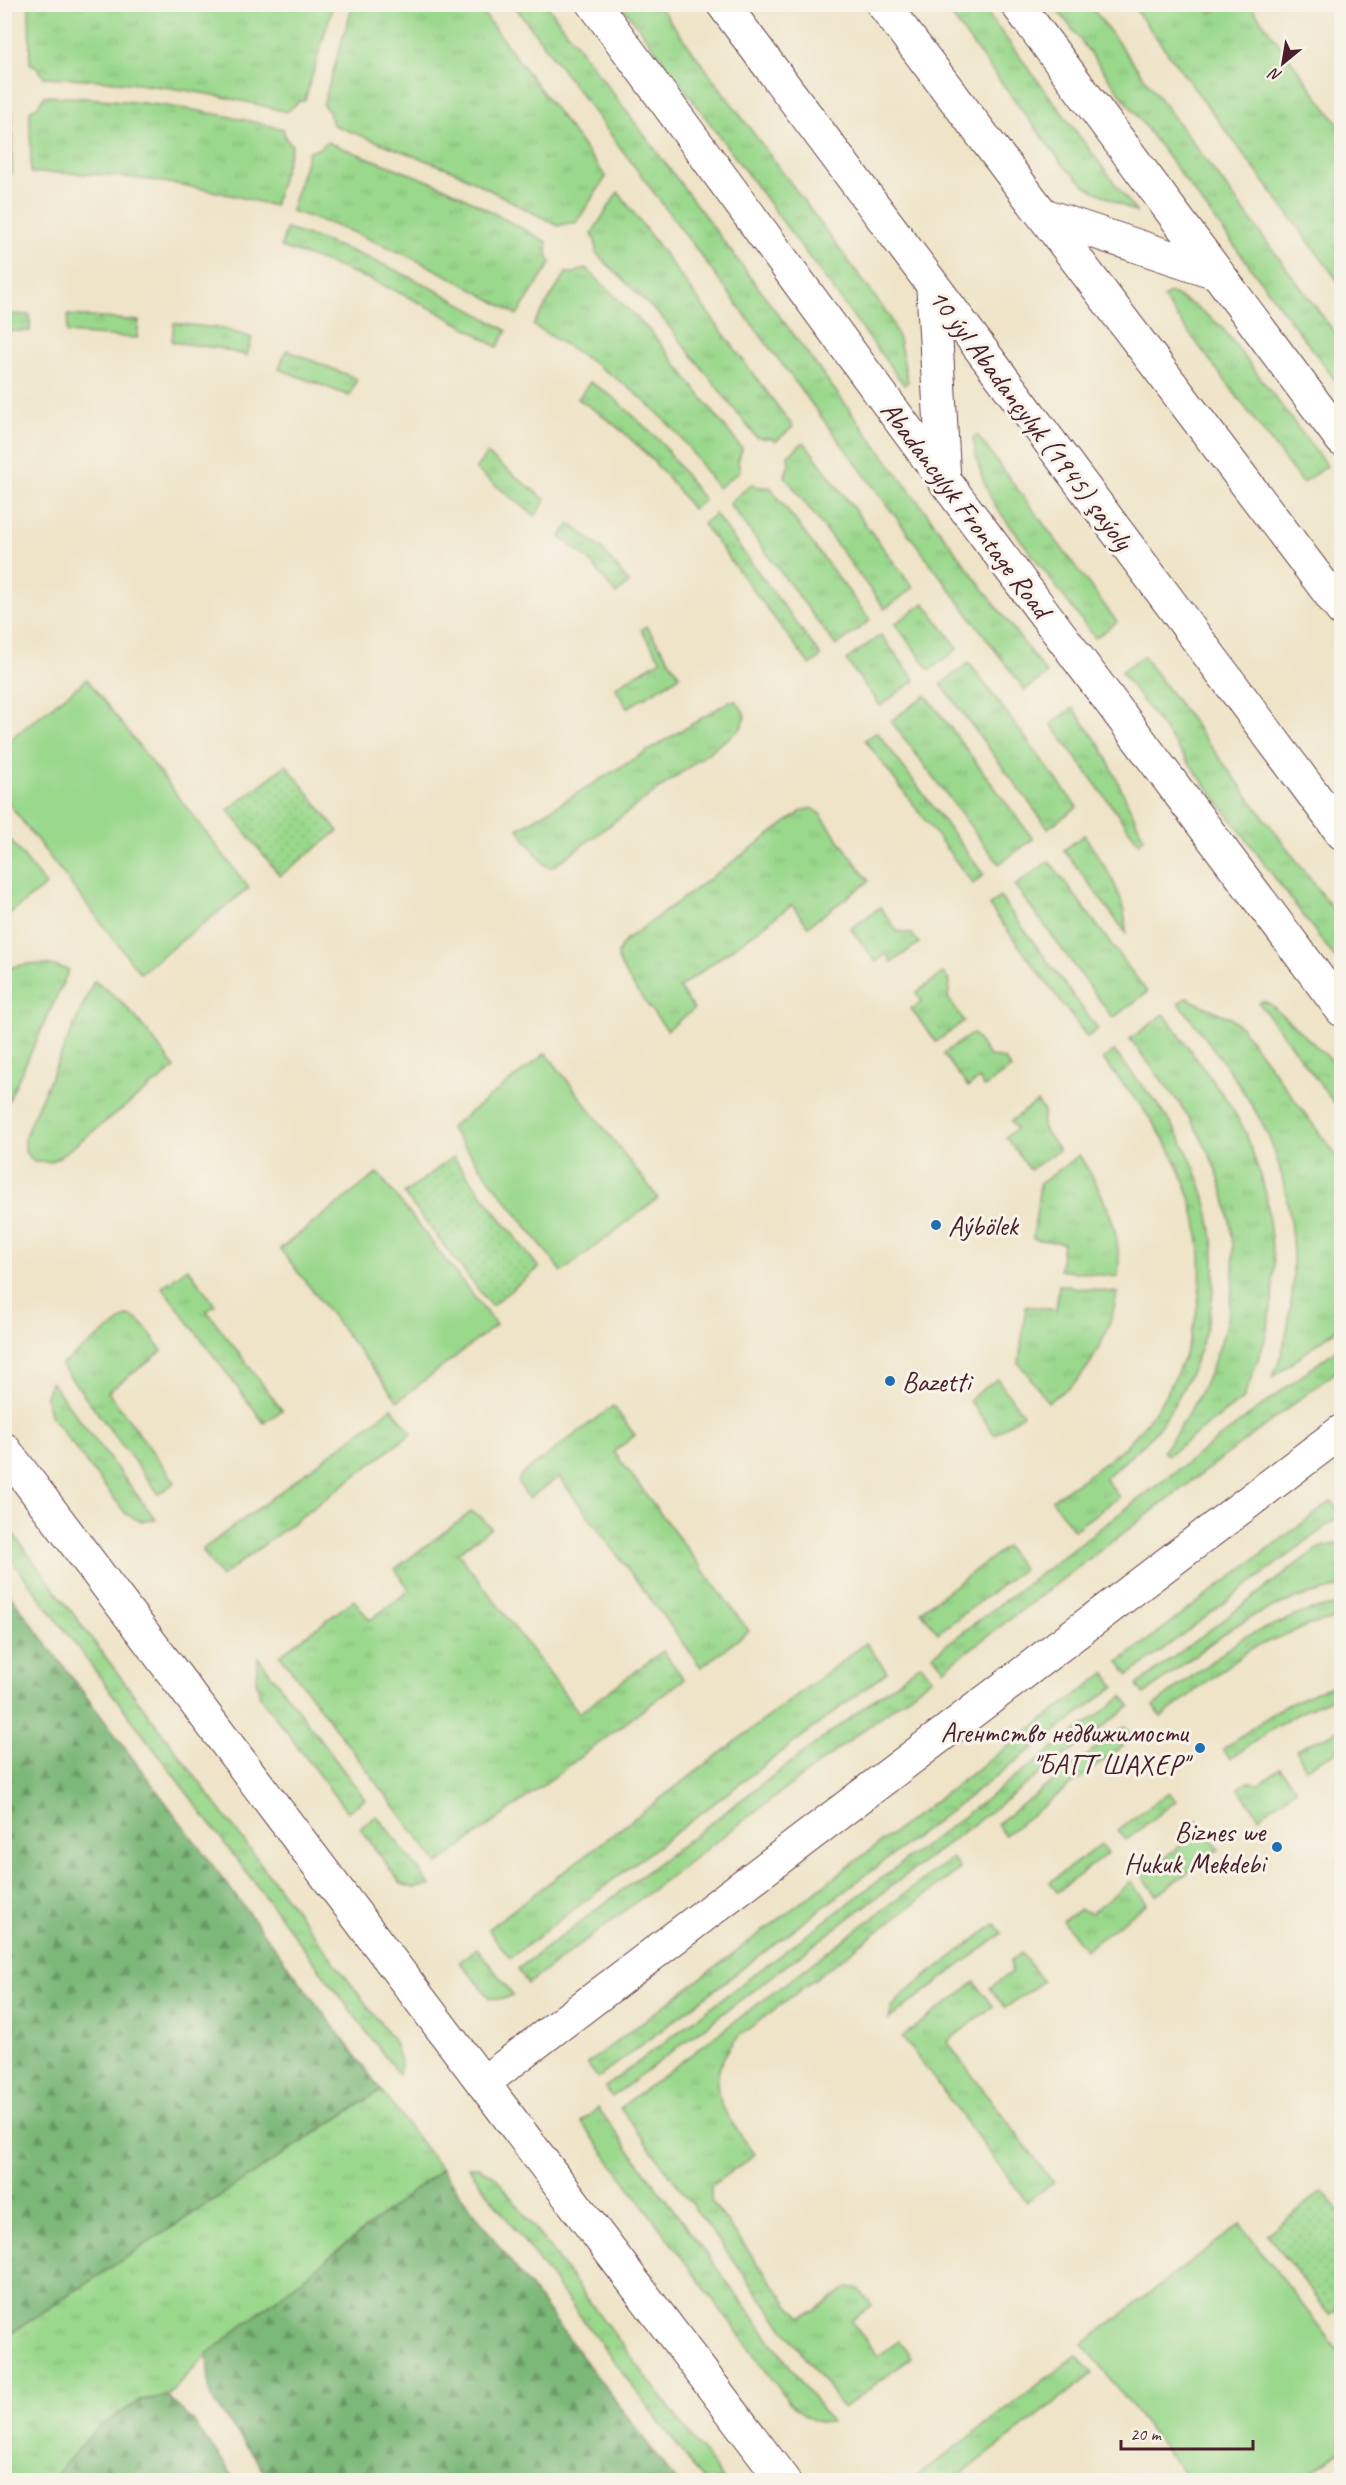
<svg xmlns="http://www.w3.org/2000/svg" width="1346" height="2485" font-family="Caveat,sans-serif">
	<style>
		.grass { fill: url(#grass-tufts); stroke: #727c5c; stroke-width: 1.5 }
		.forest { fill: url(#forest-firs); stroke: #626c52; stroke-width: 1.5 }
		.park { fill: url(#park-dots); stroke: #727c5c; stroke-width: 1.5 }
		.pitch { fill: #9ad88c; stroke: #727c5c; stroke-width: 1.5 }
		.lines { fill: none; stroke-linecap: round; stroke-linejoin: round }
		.street-casing { stroke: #633d43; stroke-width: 35 }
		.primary-casing { stroke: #633d43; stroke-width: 35 }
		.street { stroke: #fff; stroke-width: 33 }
		.primary { stroke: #fff; stroke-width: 33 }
		.poi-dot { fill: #1f6fb2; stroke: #f7f3e8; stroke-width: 2 }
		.labels { text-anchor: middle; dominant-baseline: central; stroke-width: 6; stroke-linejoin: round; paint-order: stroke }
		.street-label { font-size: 28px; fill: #4a1f2b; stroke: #f7f3e8 }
		.poi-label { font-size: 28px; fill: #4a1f2b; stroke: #f7f3e8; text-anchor: start }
	</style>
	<defs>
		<pattern id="grass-tufts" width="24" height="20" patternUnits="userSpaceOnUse" patternTransform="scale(1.5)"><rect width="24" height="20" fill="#9ad88c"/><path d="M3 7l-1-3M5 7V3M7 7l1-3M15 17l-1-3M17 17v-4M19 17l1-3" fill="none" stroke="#86b979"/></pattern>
		<pattern id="forest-firs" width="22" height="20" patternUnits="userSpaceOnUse" patternTransform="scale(1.5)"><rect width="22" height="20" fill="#7bb878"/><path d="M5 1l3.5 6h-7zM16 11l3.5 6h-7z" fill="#679563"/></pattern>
		<pattern id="park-dots" width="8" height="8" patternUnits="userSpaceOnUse" patternTransform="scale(1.5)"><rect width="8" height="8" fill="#9ad88c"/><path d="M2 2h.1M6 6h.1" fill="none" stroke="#86b979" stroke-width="1.8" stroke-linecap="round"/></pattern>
	</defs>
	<rect width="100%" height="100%" fill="#f7f3e8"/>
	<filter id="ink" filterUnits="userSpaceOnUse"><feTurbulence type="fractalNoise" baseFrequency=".0167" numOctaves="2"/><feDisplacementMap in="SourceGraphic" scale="12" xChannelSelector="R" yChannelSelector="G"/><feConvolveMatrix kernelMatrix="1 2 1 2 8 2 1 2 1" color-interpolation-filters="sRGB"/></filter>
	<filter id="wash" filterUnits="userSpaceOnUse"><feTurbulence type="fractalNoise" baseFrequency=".008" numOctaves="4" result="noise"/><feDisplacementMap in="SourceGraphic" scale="24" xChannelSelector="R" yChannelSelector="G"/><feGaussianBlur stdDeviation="1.35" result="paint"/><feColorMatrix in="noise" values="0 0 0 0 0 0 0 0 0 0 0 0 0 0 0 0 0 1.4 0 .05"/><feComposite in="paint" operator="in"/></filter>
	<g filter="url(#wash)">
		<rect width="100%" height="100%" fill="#efe4c8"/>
		<g class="grass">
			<polygon points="5,4 10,5 11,63 5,67"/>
			<polygon points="353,4 477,5 606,177 576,223 568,223 558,226 454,171 333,125 329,112 323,105"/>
			<path d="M29 5V4L333 5 305 100 298 102 287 112C207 90 127 80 44 77L37 67 30 63Z"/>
			<polygon points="514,5 547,5 1047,674 1025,690"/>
			<polygon points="622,5 657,5 662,10 890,317 899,340 908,382 904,385"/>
			<polygon points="943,5 981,5 1137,213 1087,187 1064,166"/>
			<polygon points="1054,5 1090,5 1341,341 1341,388"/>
			<polygon points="1132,5 1204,5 1211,13 1222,5 1250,5 1341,128 1341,285"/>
			<path d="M44 96C127 99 202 108 283 129L286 139 292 145 274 206C194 184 114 171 31 173L30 111 38 106Z"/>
			<polygon points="4,106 12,110 12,174 5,174"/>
			<path d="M327 142 447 188 547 242V256L551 263 517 315C446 272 371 235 291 211L309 151 318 149Z"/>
			<polygon points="618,192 793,427 776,441 770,438 757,438 664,320 596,253 595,240 592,233"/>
			<path d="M286 229C364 251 438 288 507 331L497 347C430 303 357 271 281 247Z"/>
			<path d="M586 268 651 332 742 449 738 461 740 471 718 488C703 469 690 447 673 429 635 385 582 356 533 325L566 273H575Z"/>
			<polygon points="1170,293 1195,306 1221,326 1327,466 1302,483 1163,298"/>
			<polygon points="5,314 30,315 30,331 5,331"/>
			<polygon points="68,315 139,321 137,338 67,333"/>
			<polygon points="174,323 224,329 252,338 247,356 219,348 172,342"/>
			<polygon points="286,350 357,379 350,396 279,369"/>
			<path d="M590 382 613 397 660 441 704 500 692 509C661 465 625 428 578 399Z"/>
			<path d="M977 435 1117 622 1095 638 996 507C984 486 976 462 973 438Z"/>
			<polygon points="804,442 913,588 885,609 785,476 789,464 788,455"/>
			<polygon points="487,454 546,500 535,516 475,469"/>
			<polygon points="752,484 758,487 770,487 870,620 836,646 729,503"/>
			<polygon points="715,514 821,656 810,665 703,524"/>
			<polygon points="570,524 602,549 629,583 616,594 590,561 560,537"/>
			<polygon points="924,603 958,648 930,670 895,624"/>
			<polygon points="646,626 680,676 627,708 615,687 661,660 641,630"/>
			<polygon points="881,635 915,680 880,706 846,660"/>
			<polygon points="1143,656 1341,920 1341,966 1121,672"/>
			<polygon points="969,663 1077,807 1048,828 941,684"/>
			<polygon points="926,695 1033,839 999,864 891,721"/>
			<path d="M730 701H736C745 712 749 717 739 730L554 866 548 867 544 864 518 829Z"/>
			<polygon points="1073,708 1102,748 1144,838 1139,843 1051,724"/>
			<polygon points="877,732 984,875 973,884 865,740"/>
			<path d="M812 808 820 814 869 881 808 926 792 905 679 988 694 1009 667 1030C656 1015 620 973 618 957 617 951 622 945 626 940L802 811Z"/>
			<path d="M1084 835C1104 865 1127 895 1126 933L1064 850Z"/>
			<polygon points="1049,861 1147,992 1113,1018 1015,886"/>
			<polygon points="1000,897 1098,1029 1087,1037 989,906"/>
			<polygon points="880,907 897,931 912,934 919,943 892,962 886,954 876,962 851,929"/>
			<polygon points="29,964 50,965 69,970 5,1108 5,968"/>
			<polygon points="943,973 950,982 948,998 964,1021 936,1042 911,1009 922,1001 916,993"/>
			<path d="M94 981C129 1002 150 1036 175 1068L58 1158 51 1162H34L25 1152V1137L29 1126Z"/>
			<path d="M1186 998 1230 1018 1240 1026 1341 1162V1326L1273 1377C1304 1306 1298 1192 1262 1123 1239 1080 1208 1042 1179 1003Z"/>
			<polygon points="1262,1001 1270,1004 1341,1069 1341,1112 1259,1003"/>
			<path d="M1164 1014 1230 1105 1246 1133 1266 1194 1274 1265 1272 1302 1266 1337 1244 1398 1168 1455 1163 1451C1238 1352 1260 1238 1195 1127 1177 1096 1151 1068 1130 1039Z"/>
			<polygon points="973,1033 989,1056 1004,1059 1011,1068 984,1087 979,1079 968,1087 943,1054"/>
			<path d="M1114 1051C1135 1078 1164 1109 1180 1138 1224 1218 1226 1305 1184 1386 1175 1404 1163 1424 1149 1439 1136 1453 1119 1465 1105 1478L1119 1497 1074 1530 1052 1500C1078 1481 1109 1463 1132 1439 1208 1359 1223 1239 1166 1143 1149 1113 1124 1086 1103 1059Z"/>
			<polygon points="1037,1102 1044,1111 1042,1127 1059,1150 1030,1170 1006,1137 1016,1129 1011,1121"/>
			<path d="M1079 1155C1103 1193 1123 1231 1118 1277L1060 1270 1063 1243 1033 1239 1040 1184Z"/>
			<polygon points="188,1268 215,1305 207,1311 282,1410 264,1423 162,1287"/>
			<path d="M1059 1285 1117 1293C1113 1320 1097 1359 1078 1379 1070 1388 1058 1394 1048 1402L1019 1363 1026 1306 1056 1310Z"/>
			<path d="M127 1316C143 1317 153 1339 162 1351L108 1392 175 1482 159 1494 61 1365Z"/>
			<polygon points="1341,1346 1341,1368 944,1669 933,1655"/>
			<polygon points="997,1379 1023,1414 995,1435 969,1400"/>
			<polygon points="51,1382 156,1520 140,1521 126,1514 50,1415 46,1396"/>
			<polygon points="613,1406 635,1435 614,1452 749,1631 701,1667 559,1477 528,1499 518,1481 521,1475"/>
			<polygon points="392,1408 412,1433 221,1577 202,1550"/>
			<polygon points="1332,1501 1341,1515 1129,1675 1119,1662"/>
			<polygon points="471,1512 480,1516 491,1528 458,1553 579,1713 663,1651 684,1679 438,1864 280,1655 354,1600 370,1620 410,1590 395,1569"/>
			<polygon points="5,1523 393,2040 401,2064 399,2075 5,1551"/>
			<path d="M1341 1543V1587C1305 1594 1270 1606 1237 1625 1206 1644 1174 1672 1144 1695L1137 1685 1318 1548Z"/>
			<polygon points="1006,1547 1023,1569 938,1633 921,1611"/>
			<polygon points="1341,1603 1341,1618 1309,1625 1250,1649 1161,1717 1153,1706 1244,1637 1305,1612"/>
			<polygon points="866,1643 887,1672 510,1958 488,1929"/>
			<polygon points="258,1657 365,1799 347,1812 260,1697 256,1679"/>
			<polygon points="921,1664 932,1678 528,1984 518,1969"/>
			<polygon points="1105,1673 1115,1686 598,2078 587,2064"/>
			<path d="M1341 1682V1695C1299 1709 1266 1733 1230 1759L1223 1749 1285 1705Z"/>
			<polygon points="1123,1696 1130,1706 612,2097 605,2087"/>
			<polygon points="1125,1726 1133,1738 1005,1835 997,1824"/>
			<polygon points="1341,1729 1341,1750 1306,1768 1296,1750"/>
			<polygon points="1280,1768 1296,1789 1259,1817 1238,1788 1247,1781 1259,1784"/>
			<polygon points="1169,1792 1176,1801 1126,1840 1118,1830"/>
			<polygon points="377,1816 431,1886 414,1888 401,1884 360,1828"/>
			<polygon points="1197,1820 1219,1849 1157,1895 1141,1875 1182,1844 1181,1832"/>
			<polygon points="1101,1844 1108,1853 1057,1892 1050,1882"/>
			<path d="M952 1858 960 1869 739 2036C697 2083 723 2112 755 2154L711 2186V2201L791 2308 802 2316 815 2311 847 2287 859 2289 872 2305 851 2321 878 2356 899 2341 911 2358 843 2408 620 2108Z"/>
			<polygon points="1131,1882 1147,1903 1085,1950 1063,1921 1080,1909 1091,1913"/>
			<polygon points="995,1924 1002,1933 889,2019 892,2008 904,1993"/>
			<polygon points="477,1948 513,1995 503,1999 490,1998 460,1962"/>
			<polygon points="1021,1953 1043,1981 1005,2008 990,1988 1011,1972 1011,1960"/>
			<polygon points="975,1982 993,2006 947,2042 1053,2182 1027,2202 902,2037"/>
			<polygon points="381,2090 441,2169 207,2354 167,2396 141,2400 97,2428 51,2480 5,2480 5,2337"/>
			<path d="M598 2108 831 2422C814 2425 803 2414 790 2403L581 2122Z"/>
			<polygon points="468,2167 478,2167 495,2176 724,2480 703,2480"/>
			<polygon points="1077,2355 1092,2374 954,2480 913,2480"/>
		</g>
		<g class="forest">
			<polygon points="5,1588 381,2090 5,2337 4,2337"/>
			<polygon points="441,2169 675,2480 271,2480 210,2396 207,2354"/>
			<polygon points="167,2396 194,2422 236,2480 51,2480 97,2428 141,2400"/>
		</g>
		<g class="park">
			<polygon points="286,765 338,831 280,876 228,810"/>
			<polygon points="453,1157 539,1268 491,1306 404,1194"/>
			<polygon points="1323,2191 1341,2214 1341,2306 1330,2315 1267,2234"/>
		</g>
		<g class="pitch">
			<polygon points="87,679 249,888 140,973 5,799 5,743"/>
			<polygon points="5,833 46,885 5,917"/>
			<polygon points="546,1053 658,1198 562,1272 450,1128"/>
			<polygon points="378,1173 496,1325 398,1401 280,1249"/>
			<polygon points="1240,2224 1341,2355 1341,2450 1301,2480 1189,2480 1083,2344"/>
		</g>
	</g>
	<g filter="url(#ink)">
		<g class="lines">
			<g class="street-casing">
				<g id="street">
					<polyline points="594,4 944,480 1342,1010"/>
					<polyline points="1017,4 1342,440"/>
					<polyline points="4,1449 783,2480"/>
					<polyline points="483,2083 1342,1431"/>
				</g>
			</g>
			<g class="primary-casing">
				<g id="primary">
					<polyline points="723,4 1342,833"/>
					<polyline points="883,4 1342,610"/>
					<polyline points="1044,215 1215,272"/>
					<polyline points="933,289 944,480"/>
				</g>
			</g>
			<use href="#street" class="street"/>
			<use href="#primary" class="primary"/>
		</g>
	</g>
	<g class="poi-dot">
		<circle cx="936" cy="1225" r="6"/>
		<circle cx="890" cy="1381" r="6"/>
		<circle cx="1200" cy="1748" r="6"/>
		<circle cx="1277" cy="1847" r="6"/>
	</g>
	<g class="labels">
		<g class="street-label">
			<text transform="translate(1031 419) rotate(53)">10 ýyl Abadançylyk (1945) şaýoly</text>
			<text transform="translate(966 509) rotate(53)">Abadancylyk Frontage Road</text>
		</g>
		<g class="poi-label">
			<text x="948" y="1225">Aýbölek</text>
			<text x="902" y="1381">Bazetti</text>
			<text x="1188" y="1732" text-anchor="end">Агентство недвижимости<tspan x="1188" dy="32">"БАГТ ШАХЕР"</tspan></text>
			<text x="1265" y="1831" text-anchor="end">Biznes we<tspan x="1265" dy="32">Hukuk Mekdebi</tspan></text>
		</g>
	</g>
	<rect width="1346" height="2485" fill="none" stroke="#f7f3e8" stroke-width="24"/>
	<g transform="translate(1283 63) rotate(210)" stroke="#f7f3e8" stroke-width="4.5" paint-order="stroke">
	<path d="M0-4.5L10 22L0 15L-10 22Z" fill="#4a1f2b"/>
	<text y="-9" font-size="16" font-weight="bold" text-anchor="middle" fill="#4a1f2b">N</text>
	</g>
	<path d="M1121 2440v9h132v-9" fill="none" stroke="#4a1f2b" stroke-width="3"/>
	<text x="1130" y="2440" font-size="18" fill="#4a1f2b" stroke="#f7f3e8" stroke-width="4.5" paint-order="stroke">20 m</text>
</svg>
